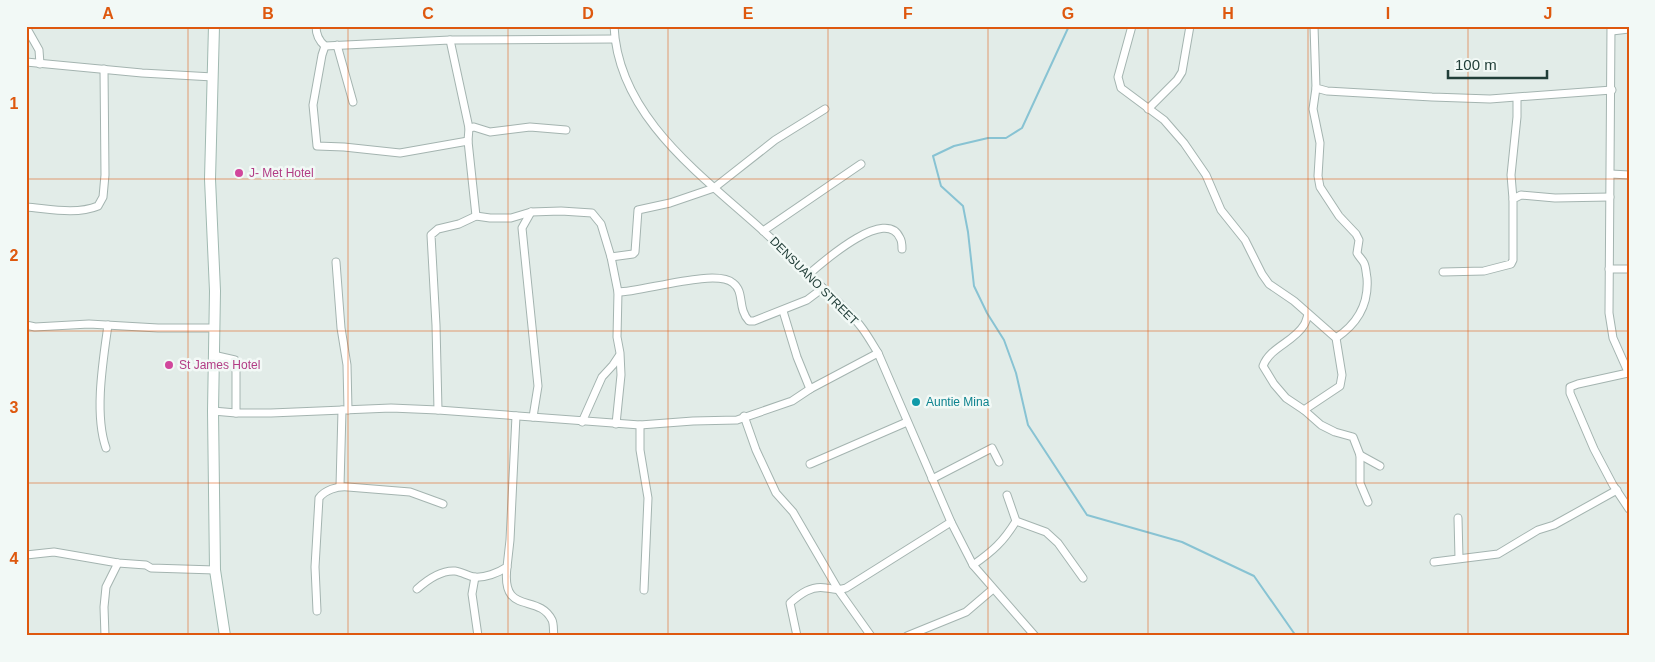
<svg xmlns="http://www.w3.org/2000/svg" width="1655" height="662" font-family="Arial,sans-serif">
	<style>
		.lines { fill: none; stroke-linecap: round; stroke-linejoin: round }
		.stream { stroke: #88c3d3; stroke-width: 2 }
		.street-casing { stroke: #a4b4b0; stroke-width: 9 }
		.secondary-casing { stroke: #a0b9b1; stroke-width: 12 }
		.street { stroke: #fff; stroke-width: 7 }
		.secondary { stroke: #fff; stroke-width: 10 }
		.grid { fill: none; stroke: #de580e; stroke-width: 1; stroke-opacity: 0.55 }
		.hotel-dot { fill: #d1479c; stroke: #f2f9f6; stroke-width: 2 }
		.culture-dot { fill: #0f9aa8; stroke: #f2f9f6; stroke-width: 2 }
		.labels { text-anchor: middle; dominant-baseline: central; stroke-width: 5; stroke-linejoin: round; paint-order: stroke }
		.hotel-label { font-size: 12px; fill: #b23c85; stroke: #f2f9f6; text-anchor: start }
		.street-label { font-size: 12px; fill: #213e38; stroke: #f2f9f6 }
		.culture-label { font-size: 12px; fill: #0d838f; stroke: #f2f9f6; text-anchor: start }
		.neatline { fill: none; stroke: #de580e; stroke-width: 2 }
		.grid-label { font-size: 16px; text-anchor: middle; font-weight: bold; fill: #de580e }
	</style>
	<rect width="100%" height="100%" fill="#e2ece8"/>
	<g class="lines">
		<polyline class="stream" points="1069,26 1022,128 1006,138 988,138 954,146 933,156 941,186 963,206 968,232 974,286 987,313 1004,340 1016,373 1028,425 1087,515 1182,542 1254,576 1296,636"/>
		<g class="street-casing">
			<g id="street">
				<path d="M316 26C316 34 319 41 325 46L450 40 469 128 468 141 476 216"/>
				<path d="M614 26C618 116 700 174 761 229 782 248 802 267 822 287 836 300 850 312 862 328 868 336 873 345 878 353L951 522 973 565 1035 636"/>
				<polyline points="1132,26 1118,77 1121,88 1164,120 1184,143 1206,175 1221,210 1245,240 1262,274 1269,284 1294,301 1336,338 1342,375 1340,386 1304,410"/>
				<polyline points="1314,26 1316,88 1327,91 1432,97 1490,99 1612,90"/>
				<polyline points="1611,26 1609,313 1613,338 1629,374"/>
				<polyline points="26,27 39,50 40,64"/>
				<polyline points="1612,31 1629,29"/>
				<polyline points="450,40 614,39"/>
				<polyline points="337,45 353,102"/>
				<polyline points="325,46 322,55 313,105 317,146 344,147 400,153 468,141"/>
				<polyline points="26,62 142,73 213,77"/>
				<path d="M1316 88 1313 109 1320 143 1318 176 1320 187 1339 216 1356 234 1359 240 1357 253C1359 257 1362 259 1364 263 1366 267 1366 273 1367 278 1369 304 1357 324 1336 338"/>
				<polyline points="1148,109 1177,80 1182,72 1190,26"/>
				<polyline points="469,128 474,127 490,132 530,127 566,130"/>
				<polyline points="1611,174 1629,175"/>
				<polyline points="1513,199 1511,175 1517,117 1517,98"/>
				<path d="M26 207C50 209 76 215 98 206L103 197 105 175 104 69"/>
				<polyline points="531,212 522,228 538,386 533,417"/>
				<polyline points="763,231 861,164"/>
				<polyline points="611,257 633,254 635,252 638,210 670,203 714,188 775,140 825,109"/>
				<polyline points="336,262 341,328 347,365 348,410"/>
				<polyline points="1609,269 1629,269"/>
				<polyline points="1443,272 1484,271 1511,264 1513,260 1513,199 1521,195 1555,198 1610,197"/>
				<path d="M809 274C823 262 886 206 900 238 902 241 902 246 902 249"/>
				<path d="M618 292C642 292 716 268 733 283 745 292 737 308 749 321H754L807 300 823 288"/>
				<polyline points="783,311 797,357 810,389"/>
				<path d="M1308 314C1307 318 1306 322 1304 325 1294 342 1270 347 1263 366L1274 384 1286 398 1304 410 1321 425 1335 432 1353 437 1360 455V483L1368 502"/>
				<polyline points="26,325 35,327 89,324 158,328 215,328"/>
				<polyline points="213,355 235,360 236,363 236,413"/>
				<polyline points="1628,373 1578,384 1570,387 1570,393 1594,449 1613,485 1629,509"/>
				<polyline points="438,410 436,325 431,235 438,229 459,224 476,216 490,218 511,218 531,212 561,211 592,213 601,224 611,257 618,292 617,337 620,353 621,375 616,424"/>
				<polyline points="213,411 236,413 271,413 391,408 438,410 640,425 693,421 737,420 792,401 810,389 878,353"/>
				<polyline points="744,416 756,450 776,493 793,512 839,591 871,636"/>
				<polyline points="582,422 602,377 613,365 619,356"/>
				<polyline points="640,425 640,450 648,498 644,590"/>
				<path d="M106 448C94 414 103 361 108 325"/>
				<polyline points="1360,455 1380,466"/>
				<polyline points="810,464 907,422"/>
				<polyline points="932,479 992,448 999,462"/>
				<polyline points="340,486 342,410"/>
				<polyline points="1007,495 1016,521 1046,532 1058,543 1083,578"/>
				<polyline points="1458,518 1459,558"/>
				<polyline points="26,555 54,552 118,563 146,565 151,568 215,570"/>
				<polyline points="1434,562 1498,554 1538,530 1554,525 1617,490"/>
				<path d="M973 565C993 551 1003 542 1016 521"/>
				<path d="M507 567C501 617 538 592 552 620 554 624 553 631 554 636"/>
				<polyline points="475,577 472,594 478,636"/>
				<path d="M417 589C427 580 441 570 455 571 462 572 468 576 474 577 485 578 498 573 507 567L510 540 516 416"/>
				<path d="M317 611 315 567 319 498C325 490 337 486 348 487L410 492 443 504"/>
				<polyline points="105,636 104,607 106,587 118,563"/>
				<path d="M797 636 790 603C800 594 812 585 826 588 835 589 838 591 846 588L951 522"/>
				<polyline points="907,636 966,612 993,589"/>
			</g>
		</g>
		<g class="secondary-casing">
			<polyline id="secondary" points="214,26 210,179 215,291 213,411 215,570 225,636"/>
		</g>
		<use href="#street" class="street"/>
		<use href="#secondary" class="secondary"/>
	</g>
	<path class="grid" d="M188 26V636M348 26V636M508 26V636M668 26V636M828 26V636M988 26V636M1148 26V636M1308 26V636M1468 26V636M26 179H1629M26 331H1629M26 483H1629"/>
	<g class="hotel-dot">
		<circle cx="239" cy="173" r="5"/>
		<circle cx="169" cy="365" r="5"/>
	</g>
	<circle class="culture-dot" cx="916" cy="402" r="5"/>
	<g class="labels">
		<g class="hotel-label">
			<text x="249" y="173">J- Met Hotel</text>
			<text x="179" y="365">St James Hotel</text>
		</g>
		<g class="street-label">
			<text transform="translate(814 281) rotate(45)">DENSUANO STREET</text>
		</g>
		<g class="culture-label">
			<text x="926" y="402">Auntie Mina</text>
		</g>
	</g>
	<rect width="1655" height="662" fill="none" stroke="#f2f9f6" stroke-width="55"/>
	<path d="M1448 70v8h99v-8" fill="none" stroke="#213e38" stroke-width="2.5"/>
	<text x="1455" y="70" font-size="15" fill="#213e38" stroke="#f2f9f6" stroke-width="4" paint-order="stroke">100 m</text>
	<rect x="28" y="28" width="1600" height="606" class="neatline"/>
	<g class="grid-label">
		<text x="108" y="19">A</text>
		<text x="268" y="19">B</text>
		<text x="428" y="19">C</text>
		<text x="588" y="19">D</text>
		<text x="748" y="19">E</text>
		<text x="908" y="19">F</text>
		<text x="1068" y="19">G</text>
		<text x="1228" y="19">H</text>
		<text x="1388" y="19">I</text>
		<text x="1548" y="19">J</text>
		<text x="14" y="109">1</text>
		<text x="14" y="261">2</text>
		<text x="14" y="413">3</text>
		<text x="14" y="564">4</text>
	</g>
</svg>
